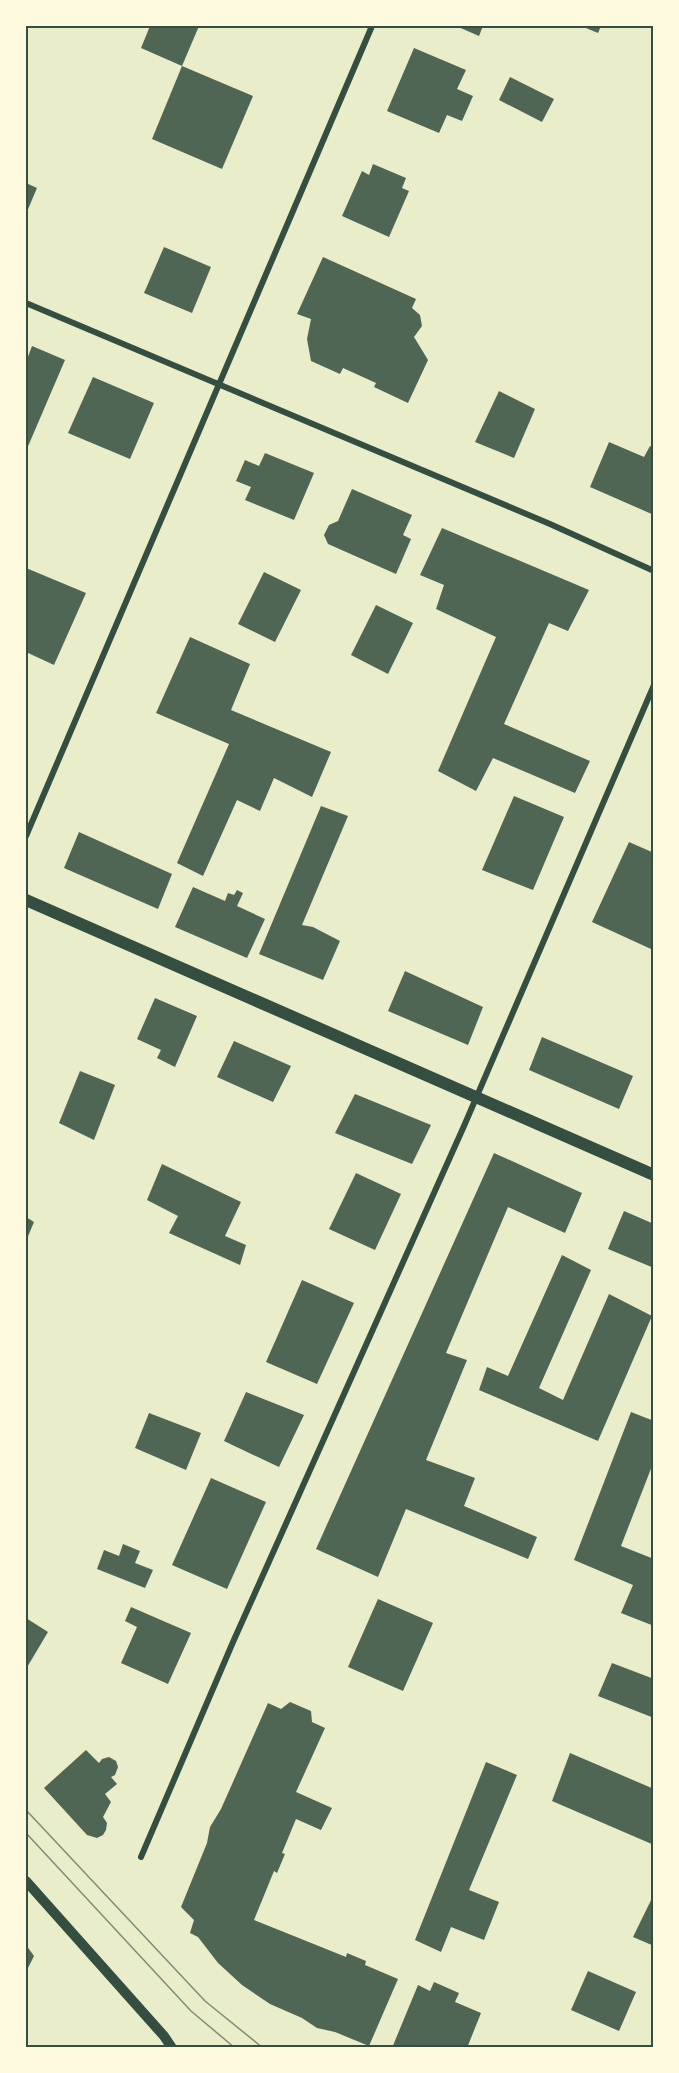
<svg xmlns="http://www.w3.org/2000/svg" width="679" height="2073" font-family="Helvetica,sans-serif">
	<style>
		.building { fill: #4f6655 }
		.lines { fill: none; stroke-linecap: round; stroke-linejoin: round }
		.minor { stroke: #344e41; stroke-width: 6 }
		.tertiary { stroke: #344e41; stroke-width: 10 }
		.secondary { stroke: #344e41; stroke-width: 12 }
		.tram { stroke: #7c8e77; stroke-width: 1.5 }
		.neatline { fill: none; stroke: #344e41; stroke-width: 2 }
	</style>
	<rect width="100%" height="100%" fill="#e9edc9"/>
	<g class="building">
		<polygon points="150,26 199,26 182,66 141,48"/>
		<polygon points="456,26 483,26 479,36"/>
		<polygon points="581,26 601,26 598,33"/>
		<polygon points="414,48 466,70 457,89 473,96 462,121 447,115 439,133 387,111"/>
		<polygon points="182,66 253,96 222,169 152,139"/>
		<polygon points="510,77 554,99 542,122 499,100"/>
		<polygon points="373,164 406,178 402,188 409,191 389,237 342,216 362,171 369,175"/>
		<polygon points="26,183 37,188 26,214"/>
		<polygon points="164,247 211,267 192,313 144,293"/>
		<polygon points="323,257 416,299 412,308 420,315 422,326 414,337 428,360 408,403 374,387 376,383 343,368 340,374 311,361 307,339 311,319 297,314"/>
		<polygon points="32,346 65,360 26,451 26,362"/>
		<polygon points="93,377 154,403 130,459 68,433"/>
		<polygon points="499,391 535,409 514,458 475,442"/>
		<polygon points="609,442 644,457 650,446 654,448 654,515 590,487"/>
		<polygon points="265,453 314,473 294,520 245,500 251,487 236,481 245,460 259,466"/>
		<polygon points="352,489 412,515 403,535 411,539 396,574 328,544 324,535 329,525 338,521"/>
		<polygon points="442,528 589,590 568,631 549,623 504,724 590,761 575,793 493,758 476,791 438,771 496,637 436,609 444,585 420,575"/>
		<polygon points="26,568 86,593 54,665 26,652"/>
		<polygon points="264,572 301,590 275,642 238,624"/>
		<polygon points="376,605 413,623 388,674 351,655"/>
		<polygon points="190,637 250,664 231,710 331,752 312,797 274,778 260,811 237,800 203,876 177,863 229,744 156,713"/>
		<polygon points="514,796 564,817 533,890 482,870"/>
		<polygon points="321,806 348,816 302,925 313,927 340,941 323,980 259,954"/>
		<polygon points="79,832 172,874 158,909 64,868"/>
		<polygon points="629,842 654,853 654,943 651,949 592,922"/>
		<polygon points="193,887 225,901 228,893 234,895 237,890 243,893 237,906 265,919 247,958 175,927"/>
		<polygon points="405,971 483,1007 468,1045 388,1011"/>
		<polygon points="155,998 197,1016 175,1067 157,1058 161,1050 137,1039"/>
		<polygon points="542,1037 633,1076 619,1109 529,1070"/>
		<polygon points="234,1041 291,1066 273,1102 217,1077"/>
		<polygon points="80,1071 115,1085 94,1140 59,1123"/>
		<polygon points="355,1094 431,1125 412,1164 335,1133"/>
		<polygon points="494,1153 582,1193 565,1233 508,1207 446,1353 467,1360 426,1460 475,1478 464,1506 537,1537 528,1559 406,1509 378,1577 316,1549"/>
		<polygon points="162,1164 241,1202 225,1236 246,1245 240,1265 169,1233 178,1216 147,1200"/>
		<polygon points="356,1173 401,1194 375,1250 329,1229"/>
		<polygon points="624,1211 654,1224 654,1268 608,1249"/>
		<polygon points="26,1217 34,1222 26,1241"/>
		<polygon points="562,1255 591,1270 539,1388 563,1400 609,1294 652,1316 598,1441 479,1390 487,1367 508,1376"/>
		<polygon points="302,1280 354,1303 317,1384 266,1362"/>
		<polygon points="246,1392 304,1415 279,1467 224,1441"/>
		<polygon points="631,1412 654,1421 654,1466 652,1466 621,1546 654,1559 654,1626 621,1613 633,1585 574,1560"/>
		<polygon points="149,1413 201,1433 186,1470 135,1448"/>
		<polygon points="211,1478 266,1502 227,1589 172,1565"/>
		<polygon points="123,1544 140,1551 135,1563 153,1570 145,1588 97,1569 104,1550 119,1556"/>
		<polygon points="378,1599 433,1623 403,1691 348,1667"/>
		<polygon points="131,1607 191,1633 168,1684 121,1663 137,1627 125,1621"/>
		<polygon points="26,1618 48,1632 26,1669"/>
		<polygon points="612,1663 654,1679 654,1718 598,1696"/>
		<polygon points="290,1702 311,1711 312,1722 325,1728 296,1792 332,1808 321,1830 296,1819 282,1853 285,1854 277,1873 274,1871 254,1920 346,1957 347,1953 366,1961 365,1965 398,1979 369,2046 335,2032 317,2028 302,2018 270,2004 242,1985 218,1963 198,1937 190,1933 194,1920 181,1907 207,1843 210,1827 221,1809 268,1703 281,1709"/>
		<polygon points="86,1750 99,1763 102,1759 109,1757 116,1761 118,1767 115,1775 111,1777 117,1784 105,1794 111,1802 103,1817 107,1823 106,1830 103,1835 97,1838 87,1835 44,1788"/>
		<polygon points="570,1753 654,1789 654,1845 552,1801"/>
		<polygon points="486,1762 517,1775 469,1890 499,1902 484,1940 451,1927 441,1952 415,1940"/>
		<polygon points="654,1894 654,1946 633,1937"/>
		<polygon points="26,1945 34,1956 26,1972"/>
		<polygon points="588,1971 636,1992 619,2031 571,2010"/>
		<polygon points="434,1982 459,1993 455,2002 481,2013 467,2048 392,2048 418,1985 430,1991"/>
	</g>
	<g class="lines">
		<g class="minor">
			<polyline points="26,303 550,524 654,571"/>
			<polyline points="26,836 372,26"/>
			<polyline points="141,1857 233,1642 464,1126 654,685"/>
		</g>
		<polyline class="tertiary" points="26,1881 164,2036 172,2048"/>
		<polyline class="secondary" points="26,900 654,1175"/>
		<g class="tram">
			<polyline points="26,1810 205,2001 263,2048"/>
			<polyline points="26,1833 191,2011 235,2048"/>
		</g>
	</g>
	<rect width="679" height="2073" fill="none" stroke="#fefae0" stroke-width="54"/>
	<rect x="27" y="27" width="625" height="2019" class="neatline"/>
</svg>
